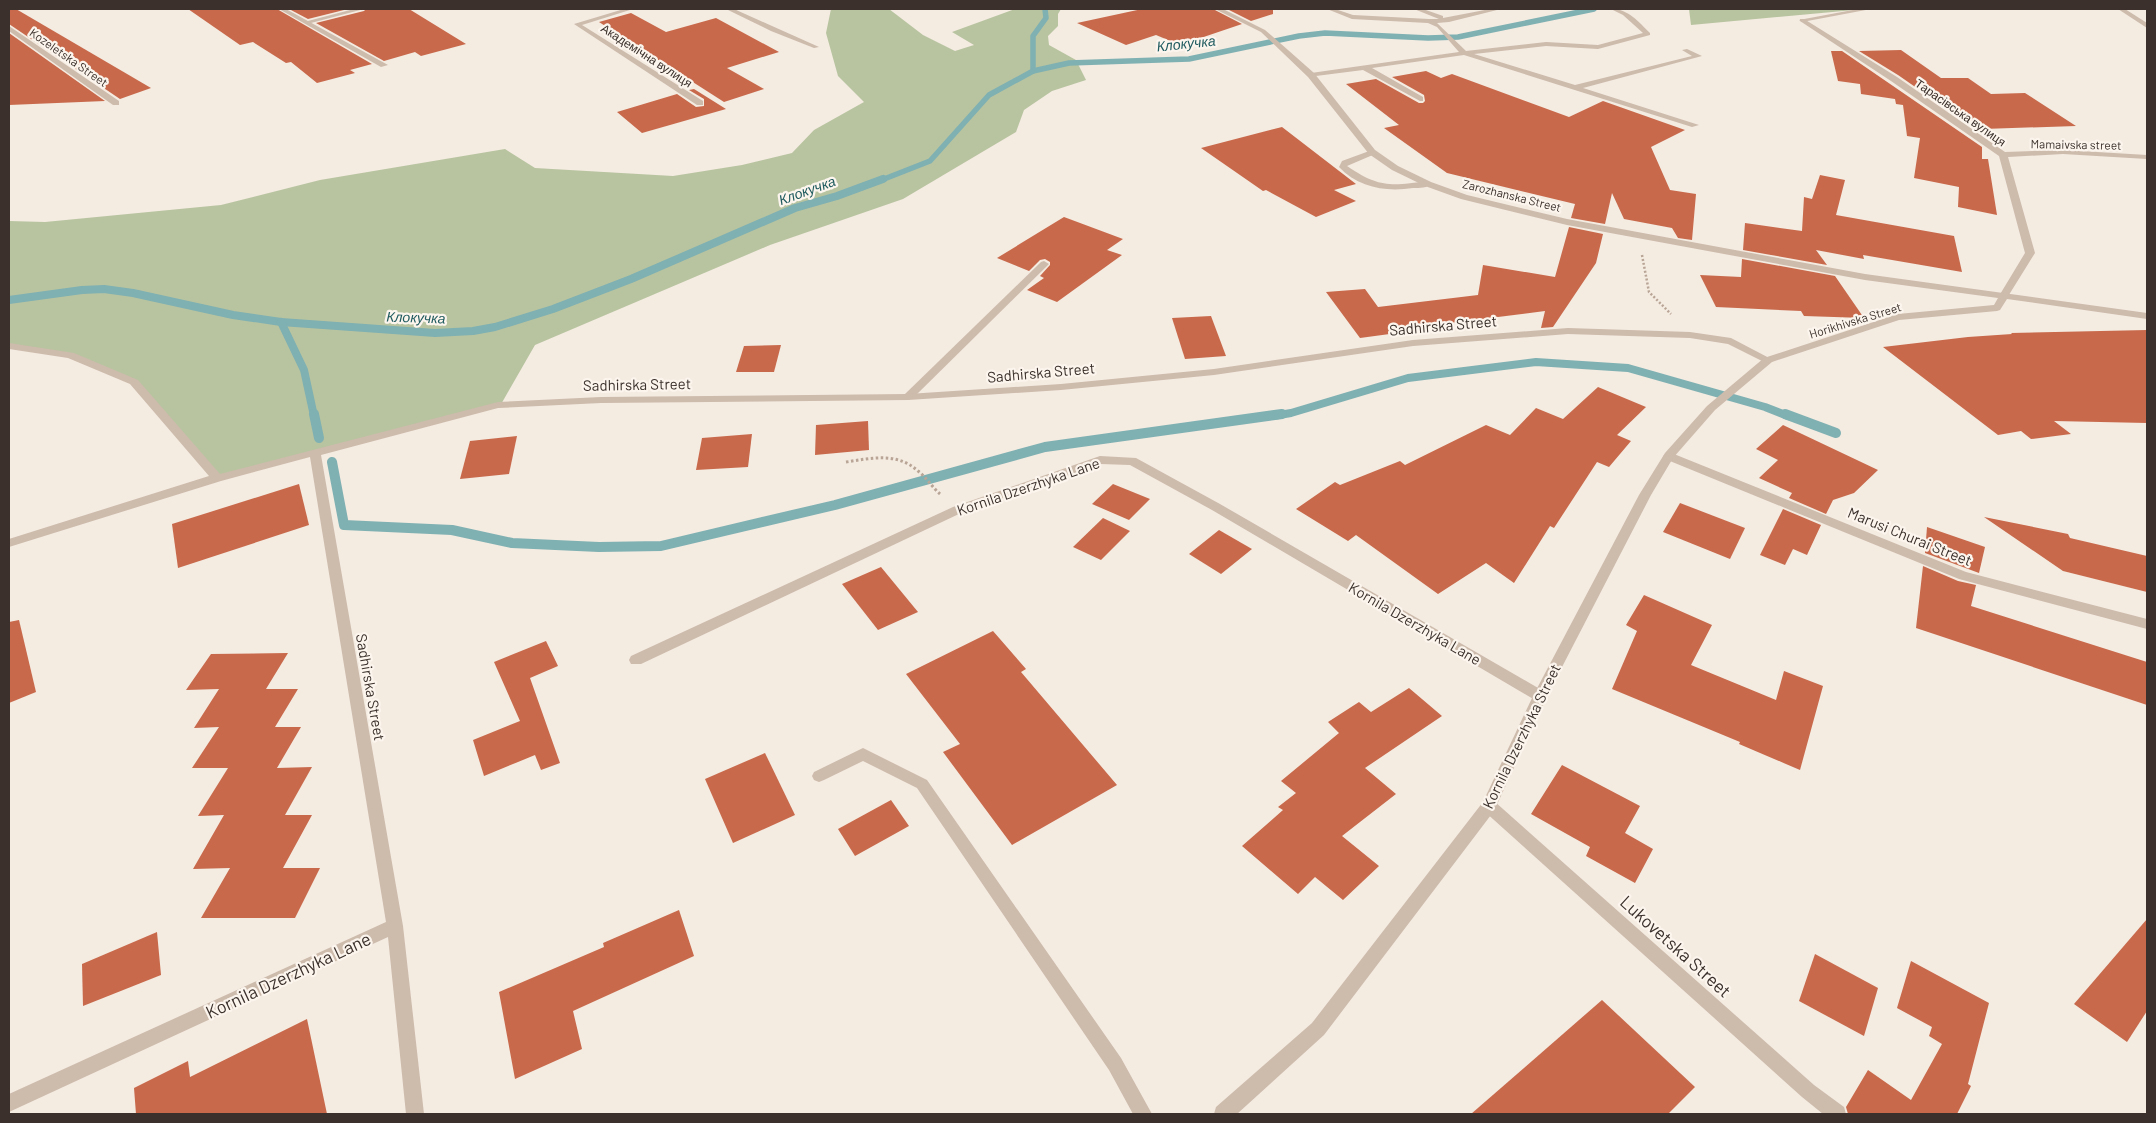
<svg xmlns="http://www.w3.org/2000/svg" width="2156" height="1123" font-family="Barlow,sans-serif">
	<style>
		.green { fill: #b8c4a0 }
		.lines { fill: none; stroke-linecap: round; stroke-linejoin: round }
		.stream-far2 { stroke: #7fb0b2; stroke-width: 5.5 }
		.stream-far1 { stroke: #7fb0b2; stroke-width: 8 }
		.stream { stroke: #7fb0b2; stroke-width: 10 }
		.building { fill: #c8694b }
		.path-far1 { stroke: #b9a596; stroke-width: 2.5; stroke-dasharray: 2 2; stroke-linecap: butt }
		.path { stroke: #b9a596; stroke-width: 3; stroke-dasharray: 2.5 2.5; stroke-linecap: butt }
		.service { fill: #cdbbac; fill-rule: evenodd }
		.minor { fill: #cdbbac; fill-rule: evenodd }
		.tertiary { fill: #cdbbac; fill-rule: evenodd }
		.labels { text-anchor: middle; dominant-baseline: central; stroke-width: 4.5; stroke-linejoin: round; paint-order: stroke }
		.far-street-label { font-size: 12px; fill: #3b302b; stroke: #fbf5ee }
		.far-water-label { font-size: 14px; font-style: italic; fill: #1f5a5e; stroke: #fbf5ee }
		.street-label { font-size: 15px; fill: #3b302b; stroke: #fbf5ee }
		.near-street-label { font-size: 18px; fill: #3b302b; stroke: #fbf5ee }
	</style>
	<rect width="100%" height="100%" fill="#f4ebe1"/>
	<g class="green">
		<polygon points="831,9 889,9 923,35 955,51 974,45 952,32 1015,9 1061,9 1058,14 1058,26 1048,36 1049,45 1076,60 1086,80 1052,91 1024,110 1016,132 903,199 770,245 535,345 500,406 215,481 131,383 67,357 9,348 9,221 45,222 221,205 320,180 505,149 535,168 673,176 742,165 792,153 814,130 864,102 838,76 826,33"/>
		<polygon points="1689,9 1865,9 1691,25"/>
	</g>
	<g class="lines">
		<g class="stream-far2">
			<polyline points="1033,71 1033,36 1046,18 1045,9"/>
			<polyline points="879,181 930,161 989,95 1033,71 1069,63 1189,59 1299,36 1325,33 1428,38 1458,37 1594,9"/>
		</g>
		<g class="stream-far1">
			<polyline points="9,300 82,290 104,289 133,293 233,315 281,322 435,333 473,331 495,327 553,309 631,279 795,208 837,196 883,179"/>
			<polyline points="281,322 304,370 314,416"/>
			<polyline points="1273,416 1291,413 1408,378 1536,362 1628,368 1765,407 1788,416"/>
		</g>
		<g class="stream">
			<polyline points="314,414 319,438"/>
			<polyline points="1785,414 1836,433"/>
			<polyline points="332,462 344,525 452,530 512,543 599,547 661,546 835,505 1045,447 1282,414"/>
		</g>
	</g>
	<g class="building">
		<polygon points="9,9 16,9 151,88 120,99 9,24"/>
		<polygon points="188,9 277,9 372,64 350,70 355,73 317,83 291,62 286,63 253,42 240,45"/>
		<polygon points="289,9 348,9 308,19"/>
		<polygon points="366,9 409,9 466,44 421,56 415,52 384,61 316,23 364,11"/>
		<polygon points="1142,9 1213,9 1242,24 1180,45 1156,35 1126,45 1077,23"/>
		<polygon points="1227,9 1273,9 1273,14 1251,21"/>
		<polygon points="631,13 666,32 716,18 779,52 727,68 764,89 724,102 599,22"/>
		<polygon points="9,33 105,101 9,105"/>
		<polygon points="1901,50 1941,78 1968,78 1991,94 2025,93 2076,126 1983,129 1983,134 1898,75 1859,51"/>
		<polygon points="1831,51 1842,51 1982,147 1982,159 1988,159 1997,215 1958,207 1959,187 1914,178 1920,138 1907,136 1903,105 1896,104 1895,99 1861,94 1860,84 1838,81"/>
		<polygon points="1426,71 1441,78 1452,74 1569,117 1603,101 1685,130 1651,147 1670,190 1696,194 1692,240 1678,238 1672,228 1624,219 1612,193 1605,224 1571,218 1575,204 1447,173 1384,128 1399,125 1346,84 1376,79 1419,103 1423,103 1425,101 1424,95 1392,77"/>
		<polygon points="694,89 726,109 642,133 617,112 677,94 696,107 704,106 704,99 689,90"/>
		<polygon points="1282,127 1356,184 1334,190 1356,201 1316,217 1266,190 1263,191 1201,148"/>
		<polygon points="1820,175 1845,180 1836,215 1954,236 1962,272 1863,255 1864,259 1816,250 1827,265 1743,250 1745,223 1802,231 1804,197 1812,199"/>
		<polygon points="1064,217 1123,239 1107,250 1122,255 1057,302 1027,290 1044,278 1040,276 1050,265 1050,262 1045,259 1040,260 1029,271 997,258"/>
		<polygon points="1569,227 1603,234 1596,263 1553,327 1541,328 1545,311 1394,330 1397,333 1360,338 1326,292 1365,289 1378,307 1478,295 1483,265 1555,277"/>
		<polygon points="1742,259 1835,276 1864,318 1804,316 1801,311 1716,307 1700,275 1741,277"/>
		<polygon points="1211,316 1226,356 1185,359 1172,318"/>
		<polygon points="2147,330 2147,423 2054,421 2071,434 2031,439 2021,431 1998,435 1883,347 1968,337 2012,334 2011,333"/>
		<polygon points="781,345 774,372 736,372 744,346"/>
		<polygon points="1598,387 1646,407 1617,435 1631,441 1609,467 1597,462 1554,528 1550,526 1514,583 1486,563 1438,594 1356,535 1348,541 1296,509 1335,482 1340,485 1400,461 1405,465 1486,425 1510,435 1536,408 1563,419"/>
		<polygon points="868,421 869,450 815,455 816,425"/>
		<polygon points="1783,425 1878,470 1854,493 1833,500 1826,514 1789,498 1792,493 1759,478 1778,460 1756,449"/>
		<polygon points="752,434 748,467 696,470 702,438"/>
		<polygon points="517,436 509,474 460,479 470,441"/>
		<polygon points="299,484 309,525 178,568 172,524"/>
		<polygon points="1113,484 1150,499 1129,520 1092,504"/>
		<polygon points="1680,503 1745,528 1730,559 1663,532"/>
		<polygon points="1783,509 1821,525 1807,555 1793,549 1785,565 1760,555"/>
		<polygon points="1984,517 2068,534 2070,538 2147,556 2147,592 2063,571"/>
		<polygon points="1103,518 1130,531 1101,560 1073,547"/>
		<polygon points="1927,527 1985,547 1979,573 1925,553"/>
		<polygon points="1219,530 1252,549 1221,574 1189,554"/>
		<polygon points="1923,566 1958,581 1976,585 1971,606 2147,662 2147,705 1916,628"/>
		<polygon points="881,567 918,612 878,630 842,584"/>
		<polygon points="1644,595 1712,625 1691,665 1776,700 1784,671 1823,686 1800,770 1739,744 1740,742 1612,689 1637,631 1626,625"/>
		<polygon points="19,620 36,692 9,703 9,622"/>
		<polygon points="993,631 1026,669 1021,672 1117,785 1012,845 943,752 960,744 906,674"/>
		<polygon points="546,641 558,666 530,678 560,763 541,770 535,755 484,776 473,740 520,721 494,662"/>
		<polygon points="288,653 266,689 298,689 275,727 301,727 277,768 312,767 285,815 312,815 283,868 320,868 295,918 201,918 230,868 193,869 224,815 198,816 228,768 192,768 219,727 194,728 219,689 186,690 211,654"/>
		<polygon points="1409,688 1442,716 1365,768 1396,794 1342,836 1379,866 1343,900 1315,877 1298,894 1242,846 1283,810 1278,807 1296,793 1281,781 1339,733 1328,722 1359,702 1371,712"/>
		<polygon points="765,753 795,815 733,843 705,779"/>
		<polygon points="1562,765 1640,806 1625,833 1653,849 1635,883 1586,856 1590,847 1531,814"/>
		<polygon points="891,800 909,826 855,856 838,829"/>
		<polygon points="679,910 694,956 573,1011 582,1049 515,1079 499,992 604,947 603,943"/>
		<polygon points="2147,919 2147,1011 2127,1042 2074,1004"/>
		<polygon points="157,932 161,975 83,1006 82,964"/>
		<polygon points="1815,954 1878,988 1864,1036 1799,1001"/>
		<polygon points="1911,961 1989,1003 1968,1084 1971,1086 1957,1114 1848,1114 1846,1107 1868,1070 1911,1100 1942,1044 1929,1036 1932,1027 1897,1008"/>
		<polygon points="1602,1000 1695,1087 1668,1114 1471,1114"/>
		<polygon points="307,1019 327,1114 136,1114 134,1088 188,1061 190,1077"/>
	</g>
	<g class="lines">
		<polyline class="path-far1" points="1642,255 1649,292 1671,314"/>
		<path class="path" d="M846 462C872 458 897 452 918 471 926 477 932 487 940 494"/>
		<g class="service">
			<polygon points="354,9 364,9 307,24 304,22"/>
			<polygon points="726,9 734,9 819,47 814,48 771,31"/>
			<path d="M1327 9H1335L1353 15 1429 19H1439L1414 9H1423L1443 16V18L1490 9H1501L1449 22 1437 23 1466 51 1546 42 1598 45 1643 33 1623 15 1611 9C1627 8 1639 22 1650 33V35L1598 49 1546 46 1474 54 1575 85 1692 56 1682 50 1687 49 1702 56 1583 88 1699 125 1692 127 1464 55 1372 68 1423 97V101H1420L1363 70 1308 77V73H1311L1459 52 1437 27 1428 23 1352 19Z"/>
			<polygon points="1858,9 1871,9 1802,22 1799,20"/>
			<path d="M1372 150 1376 152 1375 154 1347 166C1379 188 1391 186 1428 181L1432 184C1427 188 1420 188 1413 188 1386 192 1359 188 1339 167L1342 161Z"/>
			<polygon points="1044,261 1049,264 1047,266 912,399 904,399 903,397 904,395 1041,262"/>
			<polygon points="863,748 927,780 1121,1058 1152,1114 1133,1114 1109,1070 917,788 863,761 824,780 819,782 814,780 812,776 814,772"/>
		</g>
		<g class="minor">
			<polygon points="279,9 286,9 388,65 381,67"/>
			<polygon points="624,9 633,9 582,25 703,101 703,105 697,105 574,24"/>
			<polygon points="2118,9 2125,9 2147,23 2147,28"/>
			<polygon points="1800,19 1804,19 1897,77 2005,152 2063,150 2147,155 2147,159 2063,154 2008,157 2035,253 2007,298 2001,298 1999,296 2025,253 1999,156 1891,81 1800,21"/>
			<polygon points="9,26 119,101 119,105 113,105 9,31"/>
			<polygon points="1568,328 1690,332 1731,338 1773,360 1772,362 1764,362 1728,344 1690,338 1568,334 1413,346 1214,375 1061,390 908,400 601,403 498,408 321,455 403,926 424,1114 406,1114 388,937 9,1112 9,1094 386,922 310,457 221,481 9,547 9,539 209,476 130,384 68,358 9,349 9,343 74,353 138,380 220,474 498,402 601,397 908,394 1061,384 1214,369 1413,340"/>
			<polygon points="1669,452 1966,572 2147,619 2147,629 1959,579 1665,459 1663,456"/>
			<polygon points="1100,456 1136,458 1220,504 1545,692 1547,696 1545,700 1540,701 1535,700 1212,510 1130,465 1101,464 961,513 641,664 631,664 629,660 631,656 953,507"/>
			<polygon points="1489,800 1494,801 1814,1085 1844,1107 1846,1114 1823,1114 1802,1097 1484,811 1481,806 1484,801"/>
		</g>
		<polygon class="tertiary" points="1215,9 1223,9 1265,30 1288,50 1314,73 1375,150 1398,166 1431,182 1467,195 1567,219 1865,274 2147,313 2147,319 2007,299 2000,310 1997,311 1899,320 1772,362 1715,410 1673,458 1651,495 1547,696 1494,811 1324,1035 1237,1114 1214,1114 1216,1107 1312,1023 1483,802 1533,696 1639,495 1665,453 1707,406 1764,358 1898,314 1994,305 1998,298 1865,280 1567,225 1461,199 1425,186 1392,170 1369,154 1308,77 1261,32"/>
	</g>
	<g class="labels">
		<g class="far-street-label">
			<text transform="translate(647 55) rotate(33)">Академічна вулиця</text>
			<text transform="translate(69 57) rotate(35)">Kozeletska Street</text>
			<text transform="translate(1961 112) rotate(35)">Тарасівська вулиця</text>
			<text transform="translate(2076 144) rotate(1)">Mamaivska street</text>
			<text transform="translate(1512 195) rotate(14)">Zarozhanska Street</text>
			<text transform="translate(1855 320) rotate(-17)">Horikhivska Street</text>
		</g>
		<g class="far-water-label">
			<text transform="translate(1186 43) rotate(-6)">Клокучка</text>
			<text transform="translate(807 190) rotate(-20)">Клокучка</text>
			<text transform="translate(416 317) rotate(2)">Клокучка</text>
		</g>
		<g class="street-label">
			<text transform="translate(1443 325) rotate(-5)">Sadhirska Street</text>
			<text transform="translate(1041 372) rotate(-5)">Sadhirska Street</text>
			<text transform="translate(637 384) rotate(-1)">Sadhirska Street</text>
			<text transform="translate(1028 486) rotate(-19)">Kornila Dzerzhyka Lane</text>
			<text transform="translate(1910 536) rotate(22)">Marusi Churai Street</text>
			<text transform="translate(1415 623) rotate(30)">Kornila Dzerzhyka Lane</text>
			<text transform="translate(371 687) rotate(80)">Sadhirska Street</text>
			<text transform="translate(1521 736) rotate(-64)">Kornila Dzerzhyka Street</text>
		</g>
		<g class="near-street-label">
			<text transform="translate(1676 946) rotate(42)">Lukovetska Street</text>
			<text transform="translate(288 975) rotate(-25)">Kornila Dzerzhyka Lane</text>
		</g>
	</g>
	<rect width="2156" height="1123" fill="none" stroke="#3b302b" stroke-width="20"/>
</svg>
